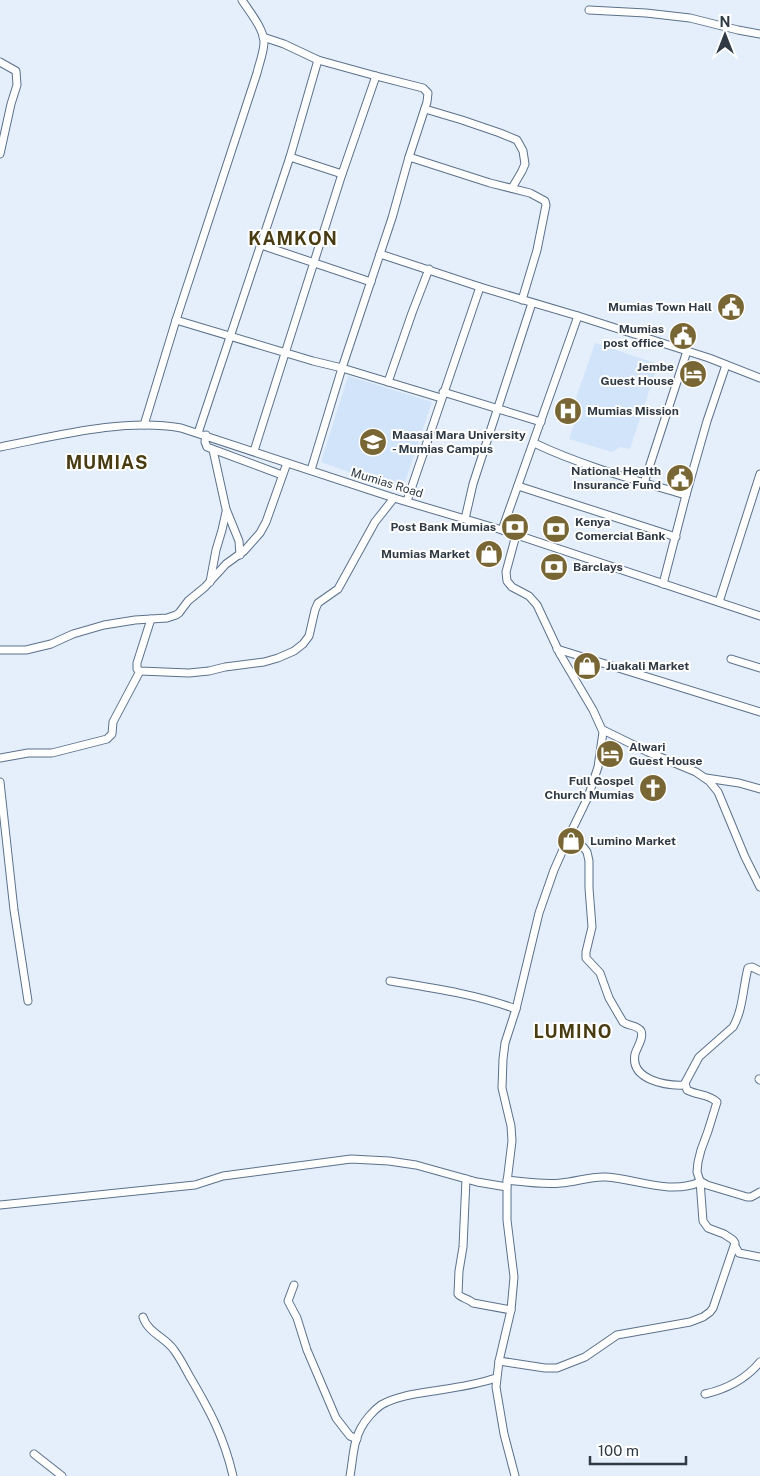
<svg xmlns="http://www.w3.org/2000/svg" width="760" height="1476" font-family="'Public Sans',sans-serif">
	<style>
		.built { fill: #d2e4f9 }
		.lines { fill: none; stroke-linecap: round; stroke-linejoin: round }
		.minor-casing { stroke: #5b718b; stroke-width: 9 }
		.minor { stroke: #fff; stroke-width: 7 }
		.labels { text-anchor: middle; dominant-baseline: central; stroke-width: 4; stroke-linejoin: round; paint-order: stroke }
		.poi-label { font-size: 12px; font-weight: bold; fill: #303a45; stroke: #fff; text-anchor: end }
		.street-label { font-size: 12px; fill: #303a45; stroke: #fff }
		.district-label { font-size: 18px; font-weight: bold; letter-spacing: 1px; fill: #493c13; stroke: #fff }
	</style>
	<rect width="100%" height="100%" fill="#e5effb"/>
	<g class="built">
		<polygon points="595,343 658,364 630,449 620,447 612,452 569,439 580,407 574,404"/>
		<polygon points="348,376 432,402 402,491 321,462"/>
	</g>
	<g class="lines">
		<g class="minor-casing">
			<g id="minor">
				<polyline points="589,10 646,13 690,18 738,30 760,34"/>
				<polyline points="263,37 284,44 318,60 376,76 423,88 428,93 427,102 409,157 392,218 342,368 311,470"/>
				<polyline points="0,62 16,71 17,85 11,104 0,154"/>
				<polyline points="425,109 462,120 500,133 517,140 523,151 525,164 522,171 512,188"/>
				<polyline points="290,157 342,174"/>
				<polyline points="409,157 490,183 530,193 545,201 546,205 537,250 522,300"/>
				<polyline points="261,245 371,282"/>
				<polyline points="380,254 480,287 578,316 709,358 760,378"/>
				<polyline points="176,320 313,361 342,368 441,398"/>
				<polyline points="388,382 412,313 429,269"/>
				<polyline points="443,392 541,422"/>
				<path d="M144 425 176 320 257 73C259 64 264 52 264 42 264 29 249 11 242 0"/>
				<polyline points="198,433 290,157 318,60"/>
				<polyline points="206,435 205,442 207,447 282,475"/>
				<path d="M534 443C582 466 635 480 686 495"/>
				<path d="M0 447C57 436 123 418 181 428L394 498 502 530 760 616"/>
				<polyline points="213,450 226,509 239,541 240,555"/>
				<polyline points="254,451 342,174 376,76"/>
				<polyline points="644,483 687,351"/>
				<polyline points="518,486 676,537"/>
				<polyline points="407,501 480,287"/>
				<polyline points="465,519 473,484 532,303"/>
				<polyline points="502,530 578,316"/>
				<polyline points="210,582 216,550 222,530 226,512"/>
				<polyline points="663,584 686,495 707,421 726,365"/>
				<polyline points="719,602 760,474"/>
				<polyline points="151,619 137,663 137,669 140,671 189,673 209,671 225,667 264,662 278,658 294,651 303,644 309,636 315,610 318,603 338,589 375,522 394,498"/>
				<polyline points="557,649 760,712"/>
				<polyline points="0,650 26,650 51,644 73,634 104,625 135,620 167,618 176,615 179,613 188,601 205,587 226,564 244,551 260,533 266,522 287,463"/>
				<polyline points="731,659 760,668"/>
				<polyline points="603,730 648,752 696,772 709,781 718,792 745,857 760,887"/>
				<polyline points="0,758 28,753 52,753 107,739 112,734 113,722 140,671"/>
				<polyline points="706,778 739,783 760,789"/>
				<polyline points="0,782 14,910 28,1001"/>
				<path d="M570 834 584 848 587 852 589 861V888L592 927 586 952V958L600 973 609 998 623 1022C628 1026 638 1025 641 1031 644 1038 637 1047 635 1054 630 1080 666 1086 685 1085"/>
				<path d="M390 981C433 988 475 994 516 1009"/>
				<polyline points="759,1079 760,1080"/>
				<path d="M466 1179 463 1247 459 1271 458 1294C461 1298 469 1299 473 1303L511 1310"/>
				<path d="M507 1180C525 1182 543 1185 561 1183 576 1182 591 1176 606 1177 637 1179 670 1195 700 1182"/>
				<polyline points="700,1181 707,1185 747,1197 751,1197 760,1192"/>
				<polyline points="0,1205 195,1185 223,1176 351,1159 389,1161 416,1165 477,1182 507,1187"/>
				<polyline points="735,1246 739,1253 760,1257"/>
				<polyline points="294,1285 288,1301 297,1318 307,1350 336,1418 350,1436 357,1439"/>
				<path d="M143 1317C148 1333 165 1337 174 1350 180 1358 185 1368 190 1377 210 1411 224 1437 233 1476"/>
				<path d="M499 1361 545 1368H557L585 1357 617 1335 690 1322 703 1317 710 1312 713 1308 735 1243 733 1240 724 1234 708 1228 703 1221 700 1181 697 1172 698 1162 701 1150 708 1131 717 1102C707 1093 698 1096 687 1090L685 1083 699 1057 733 1027C743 1010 743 987 748 968L752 967 760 971"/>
				<path d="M705 1394C727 1389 746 1379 760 1362"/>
				<polyline points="34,1454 62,1476"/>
				<path d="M350 1476C353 1460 353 1442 361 1428 365 1420 374 1410 381 1405 398 1395 422 1393 440 1390 460 1387 478 1384 496 1378"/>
				<polyline points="515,1476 504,1434 496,1387 499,1361 511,1310 514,1277 507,1220 507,1182 512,1141 511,1126 502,1088 503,1059 505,1043 516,1009 539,913 554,870 570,834 588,797 598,767 603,732 593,710 560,654 537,605 529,596 512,587 507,581 506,572 516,535"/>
			</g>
		</g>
		<use href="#minor" class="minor"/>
	</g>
	<defs>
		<g id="civic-disc" transform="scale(1.4375)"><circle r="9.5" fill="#786735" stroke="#fff"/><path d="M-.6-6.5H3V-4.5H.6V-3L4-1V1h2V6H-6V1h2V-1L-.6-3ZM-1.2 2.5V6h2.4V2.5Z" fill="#fff"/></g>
		<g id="hotel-disc" transform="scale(1.4375)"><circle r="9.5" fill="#786735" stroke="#fff"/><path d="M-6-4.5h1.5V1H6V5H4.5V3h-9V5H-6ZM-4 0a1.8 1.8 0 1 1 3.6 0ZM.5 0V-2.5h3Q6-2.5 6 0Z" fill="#fff"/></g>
		<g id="hospital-disc" transform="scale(1.4375)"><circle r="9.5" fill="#786735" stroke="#fff"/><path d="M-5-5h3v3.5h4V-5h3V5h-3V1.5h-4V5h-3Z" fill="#fff"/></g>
		<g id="university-disc" transform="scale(1.4375)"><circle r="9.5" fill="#786735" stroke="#fff"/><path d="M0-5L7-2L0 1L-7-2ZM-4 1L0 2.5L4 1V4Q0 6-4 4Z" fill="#fff"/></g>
		<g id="bank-disc" transform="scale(1.4375)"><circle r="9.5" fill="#786735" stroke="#fff"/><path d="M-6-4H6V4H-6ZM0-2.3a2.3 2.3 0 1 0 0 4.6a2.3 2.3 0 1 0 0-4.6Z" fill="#fff"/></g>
		<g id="shop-disc" transform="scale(1.4375)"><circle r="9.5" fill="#786735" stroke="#fff"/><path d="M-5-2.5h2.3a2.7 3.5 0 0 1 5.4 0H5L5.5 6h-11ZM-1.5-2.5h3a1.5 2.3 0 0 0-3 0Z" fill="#fff"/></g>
		<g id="church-disc" transform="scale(1.4375)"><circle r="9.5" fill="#786735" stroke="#fff"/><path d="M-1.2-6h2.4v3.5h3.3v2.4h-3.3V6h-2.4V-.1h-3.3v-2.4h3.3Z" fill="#fff"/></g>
	</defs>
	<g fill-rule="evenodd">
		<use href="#civic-disc" x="731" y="307"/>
		<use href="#civic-disc" x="683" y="336"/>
		<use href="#hotel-disc" x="693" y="374"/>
		<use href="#hospital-disc" x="568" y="411"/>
		<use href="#university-disc" x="373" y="442"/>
		<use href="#civic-disc" x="680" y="478"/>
		<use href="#bank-disc" x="515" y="527"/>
		<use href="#bank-disc" x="556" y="529"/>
		<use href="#shop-disc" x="489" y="554"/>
		<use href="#bank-disc" x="554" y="567"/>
		<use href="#shop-disc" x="587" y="666"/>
		<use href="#hotel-disc" x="610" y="754"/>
		<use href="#church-disc" x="653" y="788"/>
		<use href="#shop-disc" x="571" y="841"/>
	</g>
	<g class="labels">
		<g class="poi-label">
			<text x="712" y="307">Mumias Town Hall</text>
			<text x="664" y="329">Mumias<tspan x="664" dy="14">post office</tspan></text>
			<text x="674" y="367">Jembe<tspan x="674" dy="14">Guest House</tspan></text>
			<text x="587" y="411" text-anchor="start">Mumias Mission</text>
			<text x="392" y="435" text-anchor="start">Maasai Mara University<tspan x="392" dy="14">- Mumias Campus</tspan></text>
			<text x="661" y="471">National Health<tspan x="661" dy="14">Insurance Fund</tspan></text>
			<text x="575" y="522" text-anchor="start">Kenya<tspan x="575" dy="14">Comercial Bank</tspan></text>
			<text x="496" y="527">Post Bank Mumias</text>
			<text x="470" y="554">Mumias Market</text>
			<text x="573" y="567" text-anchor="start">Barclays</text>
			<text x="606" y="666" text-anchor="start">Juakali Market</text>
			<text x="629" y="747" text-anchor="start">Alwari<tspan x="629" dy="14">Guest House</tspan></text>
			<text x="634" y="781">Full Gospel<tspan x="634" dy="14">Church Mumias</tspan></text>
			<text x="590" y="841" text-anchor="start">Lumino Market</text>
		</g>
		<g class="street-label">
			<text transform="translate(387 483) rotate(17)">Mumias Road</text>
		</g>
		<g class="district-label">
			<text x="293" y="238">KAMKON</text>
			<text x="107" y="462">MUMIAS</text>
			<text x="573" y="1031">LUMINO</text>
		</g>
	</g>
	<g transform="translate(725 35)" stroke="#ffffff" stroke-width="4" paint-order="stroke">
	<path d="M0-4L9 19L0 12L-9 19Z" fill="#303a45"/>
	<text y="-8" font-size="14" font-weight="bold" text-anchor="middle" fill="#303a45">N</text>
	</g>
	<path d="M590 1456v8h96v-8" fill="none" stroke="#303a45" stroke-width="2.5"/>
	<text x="598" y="1456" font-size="15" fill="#303a45" stroke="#ffffff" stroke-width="4" paint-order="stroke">100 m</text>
</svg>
